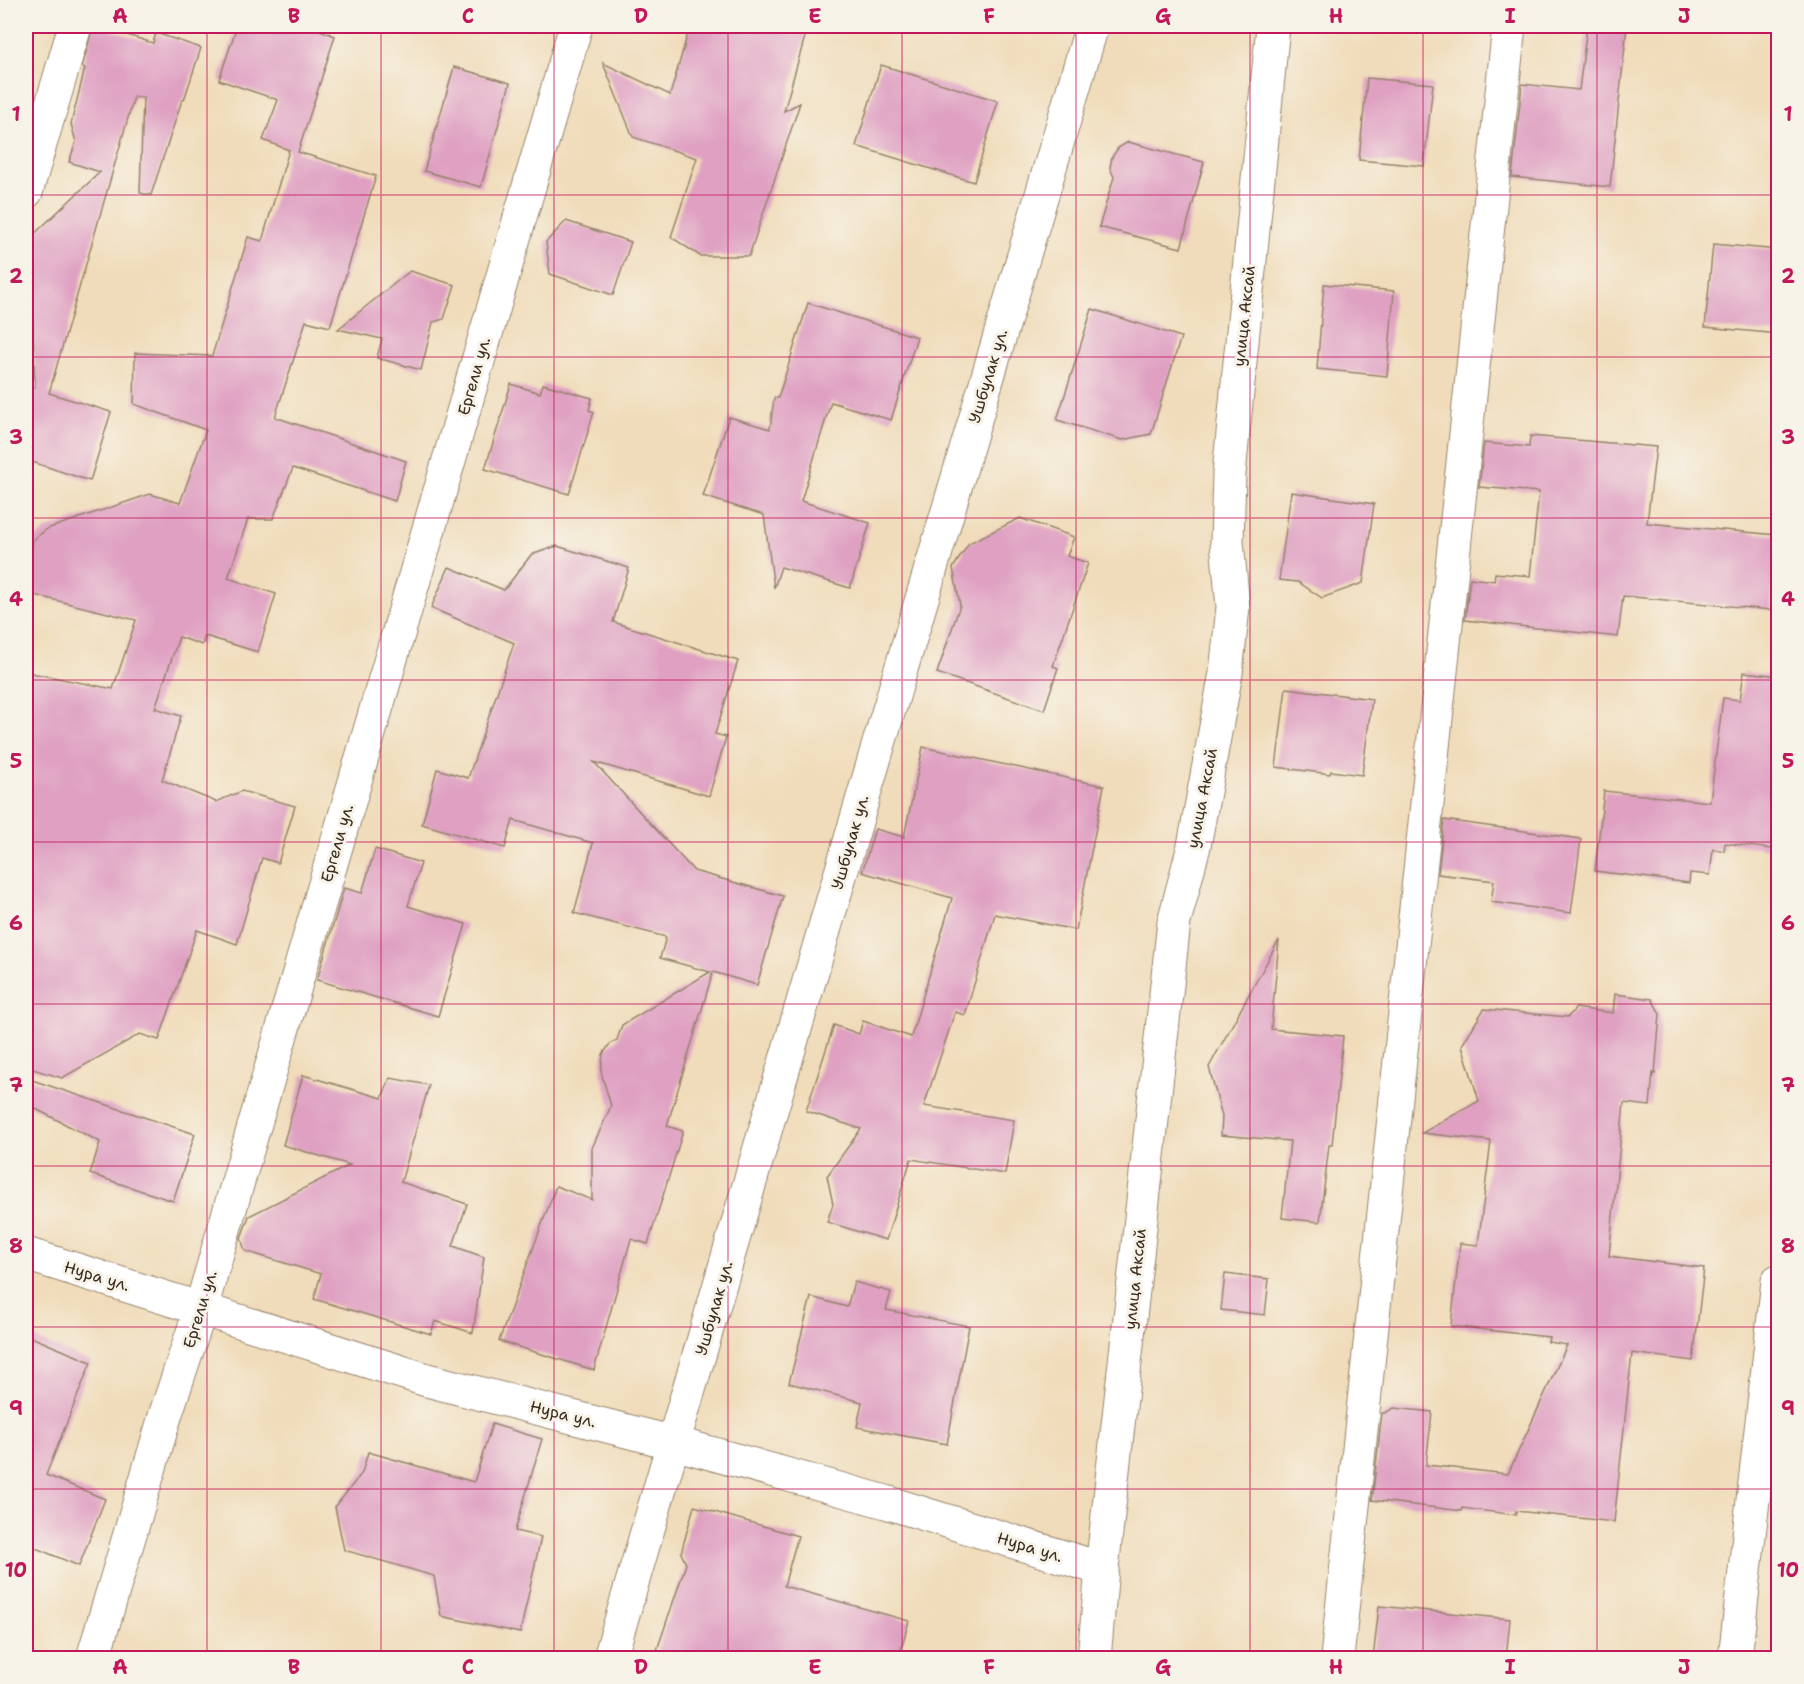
<svg xmlns="http://www.w3.org/2000/svg" width="1804" height="1684" font-family="'Shantell Sans',sans-serif">
	<style>
		.building { fill: #dfa0c2 }
		.lines { fill: none; stroke-linecap: round; stroke-linejoin: round }
		.minor-casing { stroke: #96836c; stroke-width: 35 }
		.minor { stroke: #fff; stroke-width: 33 }
		.grid { fill: none; stroke: #c2185b; stroke-width: 1.5; stroke-opacity: 0.55 }
		.labels { text-anchor: middle; dominant-baseline: central; stroke-width: 6; stroke-linejoin: round; paint-order: stroke }
		.street-label { font-size: 16px; fill: #3b2a1e; stroke: #f7f3e8 }
		.neatline { fill: none; stroke: #c2185b; stroke-width: 2 }
		.grid-label { font-size: 20px; text-anchor: middle; font-weight: bold; fill: #c2185b }
	</style>
	<rect width="100%" height="100%" fill="#f7f3e8"/>
	<filter id="ink" filterUnits="userSpaceOnUse"><feTurbulence type="fractalNoise" baseFrequency=".0167" numOctaves="2"/><feDisplacementMap in="SourceGraphic" scale="12" xChannelSelector="R" yChannelSelector="G"/><feConvolveMatrix kernelMatrix="1 2 1 2 8 2 1 2 1" color-interpolation-filters="sRGB"/></filter>
	<filter id="wash" filterUnits="userSpaceOnUse"><feTurbulence type="fractalNoise" baseFrequency=".008" numOctaves="4" result="noise"/><feDisplacementMap in="SourceGraphic" scale="24" xChannelSelector="R" yChannelSelector="G"/><feGaussianBlur stdDeviation="1.35" result="paint"/><feColorMatrix in="noise" values="0 0 0 0 0 0 0 0 0 0 0 0 0 0 0 0 0 1.4 0 .05"/><feComposite in="paint" operator="in"/></filter>
	<g filter="url(#wash)">
		<rect width="100%" height="100%" fill="#f0dcba"/>
		<g id="blocks">
			<g class="building">
				<polygon points="93,26 98,26 153,43 156,33 201,48 184,100 182,100 151,195 140,193 143,98 134,97 49,393 111,412 90,481 26,460 26,386 35,388 30,238 100,172 69,162 76,142 71,124 85,68 82,67"/>
				<polygon points="237,26 310,26 335,36 298,152 376,176 330,327 306,321 275,417 406,461 395,501 293,468 273,519 248,519 228,578 276,594 258,652 205,636 202,645 179,637 155,708 181,716 162,780 216,802 242,791 295,806 278,863 262,858 237,944 197,930 159,1040 140,1034 62,1078 26,1067 26,672 113,689 136,620 26,593 26,580 33,540 47,529 150,494 180,503 206,430 134,404 135,353 212,356 248,237 262,241 289,150 263,140 278,100 219,80"/>
				<polygon points="690,26 808,26 784,111 800,103 749,256 700,256 671,237 697,158 633,137 603,63 670,95"/>
				<polygon points="1587,26 1627,26 1610,187 1512,177 1522,84 1579,90"/>
				<polygon points="881,65 998,101 974,182 856,146"/>
				<polygon points="454,67 510,83 481,187 424,171"/>
				<polygon points="1367,78 1433,84 1424,166 1359,160"/>
				<polygon points="1128,142 1204,162 1181,248 1099,227 1114,177 1110,168 1112,157 1118,148"/>
				<polygon points="566,221 631,242 613,295 550,274 546,242"/>
				<polygon points="1713,244 1779,250 1779,334 1705,327"/>
				<polygon points="410,271 455,285 444,319 433,322 421,370 377,358 382,339 338,329"/>
				<polygon points="1324,284 1394,291 1387,376 1317,369"/>
				<polygon points="808,303 917,337 891,420 831,402 801,501 870,523 850,588 781,567 774,588 764,515 703,496 729,417 770,429 774,398 778,398"/>
				<polygon points="1092,309 1181,337 1151,434 1122,440 1057,420"/>
				<polygon points="511,384 540,393 543,384 592,398 589,410 594,412 569,494 485,469"/>
				<polygon points="1530,436 1656,447 1647,523 1777,535 1771,610 1623,596 1618,637 1465,620 1470,578 1494,581 1495,573 1530,576 1539,492 1479,487 1484,443 1529,447"/>
				<polygon points="1291,492 1374,504 1363,583 1322,598 1298,582 1279,580"/>
				<polygon points="1020,518 1074,537 1067,556 1088,563 1053,666 1058,668 1044,710 937,673 960,605 953,568 969,543"/>
				<polygon points="557,546 629,568 613,622 738,661 715,734 726,737 709,796 594,762 694,871 783,896 757,985 713,972 667,1126 683,1131 648,1244 631,1239 594,1370 499,1341 556,1186 592,1200 592,1148 611,1106 601,1072 603,1054 610,1044 617,1040 622,1025 710,972 660,958 666,937 574,913 593,843 513,820 505,848 422,824 437,769 468,778 514,643 431,608 449,567 504,590 531,555"/>
				<polygon points="1744,672 1779,676 1779,734 1770,802 1779,804 1779,850 1725,843 1724,851 1713,849 1710,875 1690,873 1689,883 1595,871 1604,791 1710,802 1723,698 1740,700"/>
				<polygon points="1286,688 1372,699 1362,775 1331,771 1330,774 1276,767"/>
				<polygon points="923,747 1104,786 1076,930 995,914 965,1015 955,1012 924,1106 1014,1120 1005,1174 911,1159 886,1240 827,1222 833,1204 827,1176 861,1129 806,1111 834,1025 859,1034 863,1021 911,1037 952,898 862,872 875,829 904,837"/>
				<polygon points="1444,820 1581,839 1571,913 1491,902 1494,881 1438,874"/>
				<polygon points="375,849 421,863 408,906 466,924 438,1016 317,980 344,888 362,893"/>
				<polygon points="1279,940 1271,1029 1343,1036 1332,1145 1329,1145 1320,1222 1282,1218 1290,1141 1221,1135 1222,1116 1209,1067"/>
				<polygon points="1615,994 1652,999 1660,1014 1655,1074 1653,1073 1650,1106 1624,1103 1609,1256 1704,1268 1693,1361 1632,1353 1614,1522 1516,1511 1516,1515 1462,1508 1462,1511 1372,1500 1382,1413 1385,1413 1394,1408 1432,1412 1426,1465 1508,1474 1567,1345 1548,1342 1549,1337 1451,1326 1460,1243 1478,1245 1491,1141 1422,1133 1479,1101 1462,1045 1484,1009 1568,1017 1576,1008 1613,1013"/>
				<polygon points="303,1075 382,1098 390,1078 429,1085 401,1182 467,1204 453,1246 484,1257 473,1333 435,1321 431,1334 314,1299 321,1274 245,1251 241,1238 249,1216 350,1165 283,1145"/>
				<polygon points="26,1078 195,1134 173,1201 90,1174 100,1142 26,1104"/>
				<polygon points="1225,1274 1269,1279 1265,1315 1221,1310"/>
				<polygon points="854,1282 891,1292 886,1310 969,1326 947,1444 857,1427 862,1402 789,1383 811,1297 847,1307"/>
				<polygon points="26,1335 91,1362 46,1475 105,1499 79,1566 26,1544"/>
				<polygon points="492,1424 542,1439 515,1531 541,1537 520,1633 441,1616 434,1576 344,1550 335,1507 362,1473 368,1452 474,1482"/>
				<polygon points="694,1506 798,1536 784,1586 909,1621 898,1659 654,1659 686,1564 681,1553"/>
				<polygon points="1379,1606 1510,1619 1506,1659 1373,1659"/>
			</g>
		</g>
	</g>
	<g filter="url(#ink)">
		<use href="#blocks" fill-opacity="0" stroke="#96836c" stroke-width="1.5"/>
		<g class="lines">
			<g class="minor-casing">
				<g id="minor">
					<polyline points="26,192 75,26"/>
					<polyline points="26,1254 427,1380 674,1443 886,1502 1102,1569"/>
					<polyline points="93,1658 166,1413 201,1308 576,26"/>
					<polyline points="610,1658 880,740 1092,26"/>
					<polyline points="1094,1658 1102,1569 1174,922 1194,846 1226,673 1233,607 1227,542 1229,474 1273,26"/>
					<polyline points="1337,1658 1509,26"/>
					<polyline points="1735,1658 1778,1281"/>
				</g>
			</g>
			<use href="#minor" class="minor"/>
		</g>
	</g>
	<path class="grid" d="M207 26V1658M381 26V1658M554 26V1658M728 26V1658M902 26V1658M1076 26V1658M1250 26V1658M1423 26V1658M1597 26V1658M26 195H1778M26 357H1778M26 518H1778M26 680H1778M26 842H1778M26 1004H1778M26 1166H1778M26 1327H1778M26 1489H1778"/>
	<g class="labels">
		<g class="street-label">
			<text transform="translate(1244 316) rotate(-84)">улица Аксай</text>
			<text transform="translate(474 376) rotate(-74)">Ергели ул.</text>
			<text transform="translate(988 376) rotate(-73)">Ушбулак ул.</text>
			<text transform="translate(1202 798) rotate(-79)">улица Аксай</text>
			<text transform="translate(850 842) rotate(-74)">Ушбулак ул.</text>
			<text transform="translate(337 843) rotate(-74)">Ергели ул.</text>
			<text transform="translate(97 1276) rotate(17)">Нура ул.</text>
			<text transform="translate(1135 1279) rotate(-84)">улица Аксай</text>
			<text transform="translate(714 1308) rotate(-74)">Ушбулак ул.</text>
			<text transform="translate(200 1309) rotate(-73)">Ергели ул.</text>
			<text transform="translate(563 1414) rotate(14)">Нура ул.</text>
			<text transform="translate(1030 1547) rotate(17)">Нура ул.</text>
		</g>
	</g>
	<rect width="1804" height="1684" fill="none" stroke="#f7f3e8" stroke-width="66"/>
	<rect x="33" y="33" width="1738" height="1618" class="neatline"/>
	<g class="grid-label">
		<text x="120" y="23">A</text>
		<text x="294" y="23">B</text>
		<text x="468" y="23">C</text>
		<text x="641" y="23">D</text>
		<text x="815" y="23">E</text>
		<text x="989" y="23">F</text>
		<text x="1163" y="23">G</text>
		<text x="1336" y="23">H</text>
		<text x="1510" y="23">I</text>
		<text x="1684" y="23">J</text>
		<text x="16" y="121">1</text>
		<text x="1788" y="121">1</text>
		<text x="16" y="283">2</text>
		<text x="1788" y="283">2</text>
		<text x="16" y="444">3</text>
		<text x="1788" y="444">3</text>
		<text x="16" y="606">4</text>
		<text x="1788" y="606">4</text>
		<text x="16" y="768">5</text>
		<text x="1788" y="768">5</text>
		<text x="16" y="930">6</text>
		<text x="1788" y="930">6</text>
		<text x="16" y="1092">7</text>
		<text x="1788" y="1092">7</text>
		<text x="16" y="1253">8</text>
		<text x="1788" y="1253">8</text>
		<text x="16" y="1415">9</text>
		<text x="1788" y="1415">9</text>
		<text x="16" y="1577">10</text>
		<text x="1788" y="1577">10</text>
		<text x="120" y="1674">A</text>
		<text x="294" y="1674">B</text>
		<text x="468" y="1674">C</text>
		<text x="641" y="1674">D</text>
		<text x="815" y="1674">E</text>
		<text x="989" y="1674">F</text>
		<text x="1163" y="1674">G</text>
		<text x="1336" y="1674">H</text>
		<text x="1510" y="1674">I</text>
		<text x="1684" y="1674">J</text>
	</g>
</svg>
